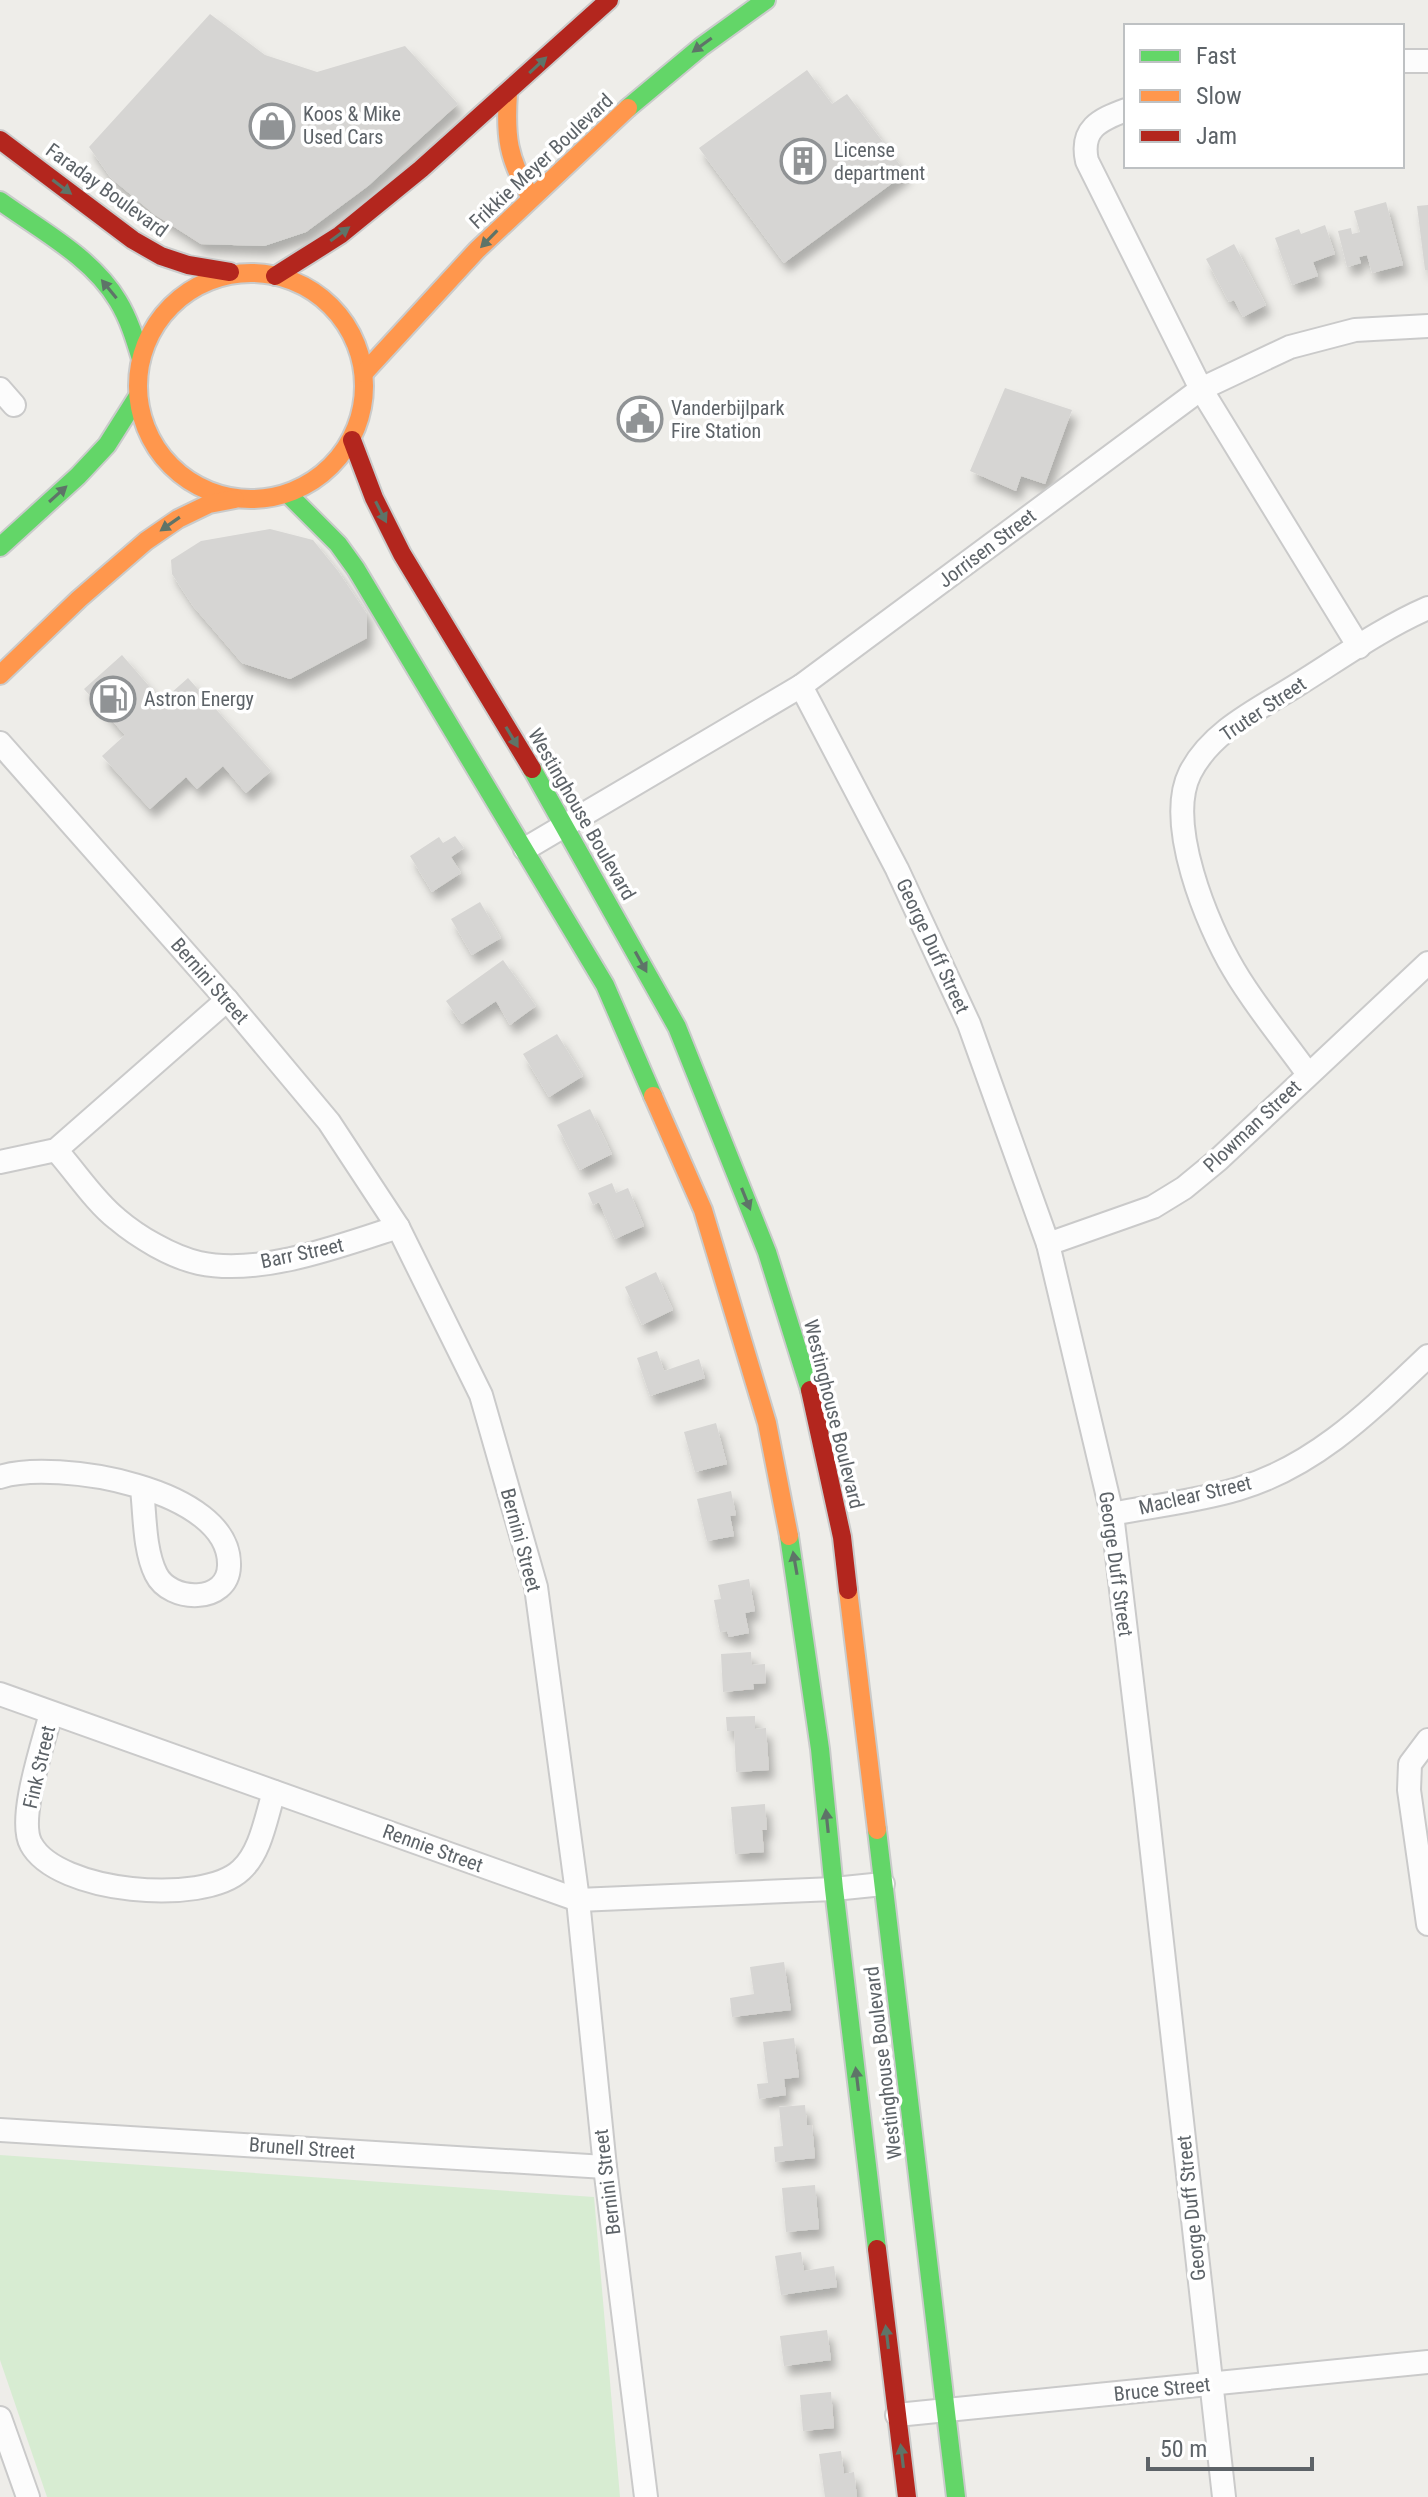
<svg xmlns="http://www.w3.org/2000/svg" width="1428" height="2497" font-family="'Roboto Condensed',sans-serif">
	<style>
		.green { fill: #d7ecd2 }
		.building { fill: #d6d5d3; filter: url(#shadow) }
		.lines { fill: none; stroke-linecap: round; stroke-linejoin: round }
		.street-casing { stroke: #cacaca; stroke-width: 26 }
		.fast-casing { stroke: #cacbcb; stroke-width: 22 }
		.slow-casing { stroke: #cacbcb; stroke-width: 22 }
		.jam-casing { stroke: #cacbcb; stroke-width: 22 }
		.street { stroke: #fcfcfc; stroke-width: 22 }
		.fast { stroke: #63d668; stroke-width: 18 }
		.slow { stroke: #ff974d; stroke-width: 18 }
		.jam { stroke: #b3261e; stroke-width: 18 }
		.oneway { fill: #5e7468 }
		.labels { text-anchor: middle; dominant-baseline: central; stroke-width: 7; stroke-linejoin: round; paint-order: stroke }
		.poi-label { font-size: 20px; fill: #5d6368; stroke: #fff; text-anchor: start }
		.street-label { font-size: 20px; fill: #5d6368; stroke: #fff }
	</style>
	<defs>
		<filter id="shadow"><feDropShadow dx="5" dy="9" stdDeviation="4" flood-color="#0004"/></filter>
	</defs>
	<rect width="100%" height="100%" fill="#eeede9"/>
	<polygon class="green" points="0,2155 594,2197 620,2497 47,2497 0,2360"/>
	<g class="building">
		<polygon points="210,14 265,55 317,72 405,46 458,104 368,186 306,232 264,246 201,244 154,214 111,178 89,147"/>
		<polygon points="807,70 832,104 847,94 906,173 784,263 699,148"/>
		<polygon points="1386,202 1403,265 1372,273 1367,255 1359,257 1361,263 1347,267 1338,231 1351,228 1352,234 1360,232 1354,211"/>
		<polygon points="1428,205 1428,270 1425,270 1417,206"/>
		<polygon points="1325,225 1335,254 1313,262 1318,276 1292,285 1275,238 1299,229 1301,234"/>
		<polygon points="1234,244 1266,305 1243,317 1234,300 1229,302 1206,259"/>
		<polygon points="1005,388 1072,410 1045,484 1021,476 1016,491 970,471"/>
		<polygon points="270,529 313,540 338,571 367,614 367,638 290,679 242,663 193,606 172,574 171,560 201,541"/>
		<polygon points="122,655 162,701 188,678 271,771 246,793 223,766 197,789 186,777 150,809 102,756 125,735 84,689"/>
		<polygon points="455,836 464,848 451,857 461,873 432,892 410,856 439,837 443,843"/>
		<polygon points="480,902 501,938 472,955 451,919"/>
		<polygon points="503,960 536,1006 510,1025 496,1001 462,1024 446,1001"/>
		<polygon points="557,1034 583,1076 549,1097 523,1054"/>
		<polygon points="590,1109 612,1154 580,1170 557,1125"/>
		<polygon points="612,1183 616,1193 628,1188 644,1226 615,1239 599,1202 593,1205 588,1193"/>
		<polygon points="656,1272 673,1310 642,1325 625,1287"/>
		<polygon points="657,1351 664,1371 699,1359 705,1378 650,1396 637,1358"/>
		<polygon points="716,1423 727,1464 695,1472 684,1432"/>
		<polygon points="731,1491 736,1515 730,1516 734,1536 707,1541 697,1499"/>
		<polygon points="749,1579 755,1611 745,1613 749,1633 729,1637 727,1631 720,1632 714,1600 721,1599 718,1585"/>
		<polygon points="751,1652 752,1665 765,1664 766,1683 753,1684 754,1689 723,1692 721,1654"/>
		<polygon points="755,1716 755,1729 766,1728 769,1770 736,1772 734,1731 727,1731 726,1717"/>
		<polygon points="765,1804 767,1830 762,1830 764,1852 735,1854 731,1807"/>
		<polygon points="784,1962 791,2010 732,2017 730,1998 754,1994 750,1967"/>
		<polygon points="794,2038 799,2077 784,2079 786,2095 759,2099 757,2084 768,2083 763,2042"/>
		<polygon points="805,2105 807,2125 812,2125 815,2158 775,2162 774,2147 783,2146 779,2107"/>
		<polygon points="815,2185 819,2229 786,2232 782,2188"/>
		<polygon points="801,2252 804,2271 834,2266 837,2287 781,2295 775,2256"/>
		<polygon points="827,2330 831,2360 784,2366 780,2336"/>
		<polygon points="831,2392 834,2428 803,2431 800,2395"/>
		<polygon points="841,2451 844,2474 854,2472 857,2497 825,2497 819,2454"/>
	</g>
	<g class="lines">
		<g class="street-casing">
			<g id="street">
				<polyline points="1402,61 1428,61"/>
				<path d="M1126 110C1099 120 1080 129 1087 161L1201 389 1359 647"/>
				<polyline points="0,389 14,405"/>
				<polyline points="801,686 897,869 969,1024 1048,1244 1112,1514 1146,1799 1224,2497"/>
				<polyline points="0,743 227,1000 329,1122 398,1227 481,1395 536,1587 578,1900 605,2167 646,2497"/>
				<polyline points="525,849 801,686 1201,389 1290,347 1355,330 1428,326"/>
				<path d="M1308 1074C1283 1039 1255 1006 1234 970 1207 925 1165 823 1190 773 1211 731 1259 709 1297 685 1339 659 1382 628 1428 608"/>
				<path d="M56 1150C75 1171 95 1202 117 1219 138 1237 172 1257 199 1263 260 1276 340 1246 398 1227"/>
				<polyline points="0,1162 56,1150 227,1000"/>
				<polyline points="1048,1244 1153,1207 1184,1188 1218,1160 1428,963"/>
				<path d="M0 1477C55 1459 232 1488 229 1566 228 1604 170 1603 156 1574 144 1550 145 1515 142 1489"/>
				<path d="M1112 1514C1153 1506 1198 1501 1238 1489 1316 1466 1371 1410 1428 1356"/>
				<polyline points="0,1694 578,1900 834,1889 883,1884"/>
				<path d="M51 1713C44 1741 17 1819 31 1844 57 1893 203 1906 241 1870 261 1852 266 1817 274 1792"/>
				<polyline points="1428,1740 1410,1764 1409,1790 1428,1924"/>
				<polyline points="0,2130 605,2167"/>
				<polyline points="897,2415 1428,2362"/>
				<polyline points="0,2418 28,2497"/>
			</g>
		</g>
		<g class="fast-casing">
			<g id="fast">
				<polyline points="628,108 701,47 766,0"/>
				<path d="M0 201C40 230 92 257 118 301 129 319 135 339 141 359"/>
				<polyline points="288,494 338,544 356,569 605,985 653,1096"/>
				<polyline points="0,547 78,476 107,445 138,396"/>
				<polyline points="532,769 677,1027 767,1252 810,1390"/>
				<polyline points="789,1536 820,1749 834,1889 877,2249"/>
				<polyline points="877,1830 956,2497"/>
			</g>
		</g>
		<g class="slow-casing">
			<g id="slow">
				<path d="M508 93C505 137 508 158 530 196"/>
				<circle cx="251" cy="386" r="113"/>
				<polyline points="364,373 477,250 628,108"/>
				<polyline points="0,675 79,599 146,541 178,519 209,504 235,499"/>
				<polyline points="653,1096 703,1210 767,1423 789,1536"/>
				<polyline points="848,1590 877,1830"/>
			</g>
		</g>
		<g class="jam-casing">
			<g id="jam">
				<polyline points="0,140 133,240 161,256 188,265 230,272"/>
				<polyline points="275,276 340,235 421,169 609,0"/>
				<polyline points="352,440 374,498 402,554 532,769"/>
				<polyline points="810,1390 842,1537 848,1590"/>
				<polyline points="877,2249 907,2497"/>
			</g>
		</g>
		<use href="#street" class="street"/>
		<use href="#fast" class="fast"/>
		<use href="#slow" class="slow"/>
		<use href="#jam" class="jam"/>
	</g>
	<defs><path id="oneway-solid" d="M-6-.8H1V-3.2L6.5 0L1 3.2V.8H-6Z" transform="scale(2)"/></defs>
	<g class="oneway">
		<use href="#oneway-solid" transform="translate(702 45) rotate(144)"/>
		<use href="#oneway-solid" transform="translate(538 65) rotate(-43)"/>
		<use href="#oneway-solid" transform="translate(62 187) rotate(37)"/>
		<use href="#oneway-solid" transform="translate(340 234) rotate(-36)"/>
		<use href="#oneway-solid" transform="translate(489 239) rotate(134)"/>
		<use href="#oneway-solid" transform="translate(109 289) rotate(-129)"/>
		<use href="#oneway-solid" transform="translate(58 494) rotate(-42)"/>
		<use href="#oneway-solid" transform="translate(381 512) rotate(63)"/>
		<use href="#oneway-solid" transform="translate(170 524) rotate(145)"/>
		<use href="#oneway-solid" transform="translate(512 737) rotate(59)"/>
		<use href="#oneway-solid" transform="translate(641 962) rotate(61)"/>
		<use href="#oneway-solid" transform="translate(746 1199) rotate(68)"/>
		<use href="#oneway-solid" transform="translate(795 1563) rotate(-100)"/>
		<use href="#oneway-solid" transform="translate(827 1821) rotate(-96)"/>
		<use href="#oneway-solid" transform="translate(857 2079) rotate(-97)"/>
		<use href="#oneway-solid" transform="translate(887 2337) rotate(-97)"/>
		<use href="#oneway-solid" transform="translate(902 2456) rotate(-97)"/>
	</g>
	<defs>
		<g id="shop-ring" transform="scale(2.3)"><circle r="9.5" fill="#fff" stroke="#909395" stroke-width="1.5"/><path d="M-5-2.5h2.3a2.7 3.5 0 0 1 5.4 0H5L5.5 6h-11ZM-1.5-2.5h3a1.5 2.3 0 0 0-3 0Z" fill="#909395"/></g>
		<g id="building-ring" transform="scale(2.3)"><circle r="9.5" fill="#fff" stroke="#909395" stroke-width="1.5"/><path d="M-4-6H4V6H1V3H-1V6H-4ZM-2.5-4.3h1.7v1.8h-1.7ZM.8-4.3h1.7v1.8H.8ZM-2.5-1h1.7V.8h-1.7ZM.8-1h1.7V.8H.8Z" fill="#909395"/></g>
		<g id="civic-ring" transform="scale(2.3)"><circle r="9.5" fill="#fff" stroke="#909395" stroke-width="1.5"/><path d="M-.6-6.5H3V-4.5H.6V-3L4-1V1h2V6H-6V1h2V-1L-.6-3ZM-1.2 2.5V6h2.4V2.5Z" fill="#909395"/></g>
		<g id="fuel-ring" transform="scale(2.3)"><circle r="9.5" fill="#fff" stroke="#909395" stroke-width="1.5"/><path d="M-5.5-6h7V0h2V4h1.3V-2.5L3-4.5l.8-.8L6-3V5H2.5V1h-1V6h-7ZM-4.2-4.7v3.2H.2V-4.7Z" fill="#909395"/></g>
	</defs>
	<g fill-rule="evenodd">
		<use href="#shop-ring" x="272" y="126"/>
		<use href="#building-ring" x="803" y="161"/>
		<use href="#civic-ring" x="640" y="419"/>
		<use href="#fuel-ring" x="113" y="699"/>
	</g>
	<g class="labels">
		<g class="poi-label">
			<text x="303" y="114">Koos &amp; Mike<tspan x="303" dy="23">Used Cars</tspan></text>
			<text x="834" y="150">License<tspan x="834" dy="23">department</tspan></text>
			<text x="671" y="408">Vanderbijlpark<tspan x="671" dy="23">Fire Station</tspan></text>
			<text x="144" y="699">Astron Energy</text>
		</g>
		<g class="street-label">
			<text transform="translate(541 161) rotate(-43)">Frikkie Meyer Boulevard</text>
			<text transform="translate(107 190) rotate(36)">Faraday Boulevard</text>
			<text transform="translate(987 548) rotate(-37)">Jorrisen Street</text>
			<text transform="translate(1263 709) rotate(-34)">Truter Street</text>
			<text transform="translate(582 814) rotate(60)">Westinghouse Boulevard</text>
			<text transform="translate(933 946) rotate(65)">George Duff Street</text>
			<text transform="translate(210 981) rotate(49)">Bernini Street</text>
			<text transform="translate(1252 1126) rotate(-43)">Plowman Street</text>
			<text transform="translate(302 1253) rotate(-12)">Barr Street</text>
			<text transform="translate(834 1414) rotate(76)">Westinghouse Boulevard</text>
			<text transform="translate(1195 1495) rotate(-13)">Maclear Street</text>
			<text transform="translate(521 1540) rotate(75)">Bernini Street</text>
			<text transform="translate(1116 1564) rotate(82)">George Duff Street</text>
			<text transform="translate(39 1767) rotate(-77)">Fink Street</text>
			<text transform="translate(433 1848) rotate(20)">Rennie Street</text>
			<text transform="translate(883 2063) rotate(-97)">Westinghouse Boulevard</text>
			<text transform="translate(302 2148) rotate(4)">Brunell Street</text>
			<text transform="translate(607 2182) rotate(-97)">Bernini Street</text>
			<text transform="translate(1191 2208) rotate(-96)">George Duff Street</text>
			<text transform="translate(1162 2389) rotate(-6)">Bruce Street</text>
		</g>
	</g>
	<rect x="1124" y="24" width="280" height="144" fill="#ffffff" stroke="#bec1c3" stroke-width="2"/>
	<rect x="1140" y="50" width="40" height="12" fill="#63d668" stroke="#bec1c3" stroke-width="2"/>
	<text x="1196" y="64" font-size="24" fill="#5d6368">Fast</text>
	<rect x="1140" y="90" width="40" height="12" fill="#ff974d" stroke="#bec1c3" stroke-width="2"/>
	<text x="1196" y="104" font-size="24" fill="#5d6368">Slow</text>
	<rect x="1140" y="130" width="40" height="12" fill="#b3261e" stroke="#bec1c3" stroke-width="2"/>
	<text x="1196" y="144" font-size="24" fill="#5d6368">Jam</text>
	<path d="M1148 2457v12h164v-12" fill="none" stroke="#5d6368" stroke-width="4"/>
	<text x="1160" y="2457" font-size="24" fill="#5d6368" stroke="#ffffff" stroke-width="6" paint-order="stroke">50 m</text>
</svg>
